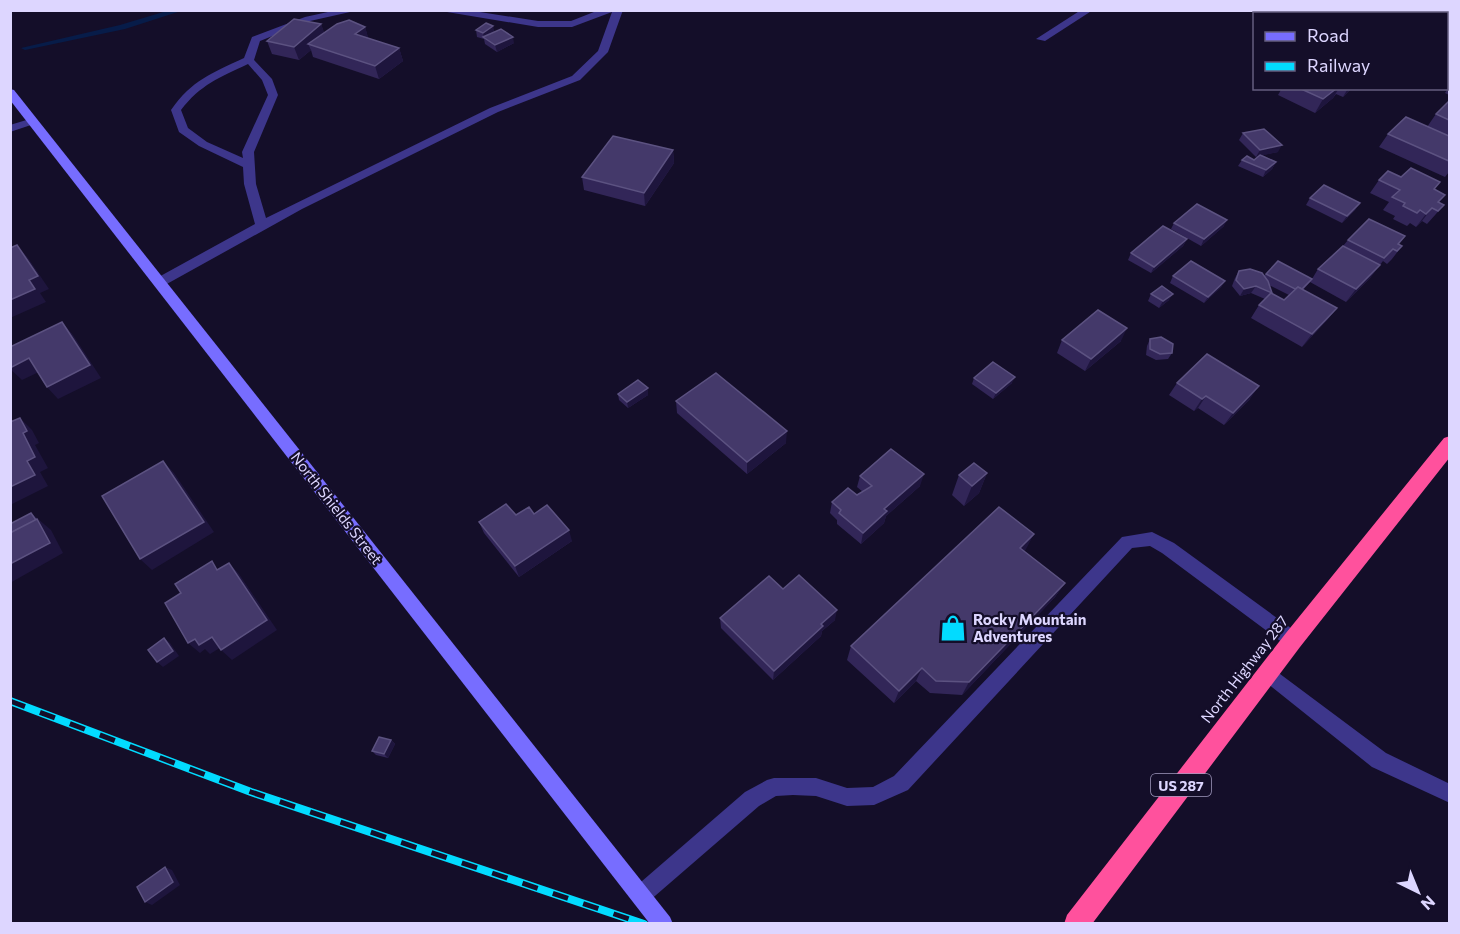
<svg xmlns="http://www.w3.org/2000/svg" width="1460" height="934" font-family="Commissioner,sans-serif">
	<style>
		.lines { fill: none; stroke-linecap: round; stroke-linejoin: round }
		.stream { fill: #071c49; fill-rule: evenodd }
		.lane { fill: #3d368b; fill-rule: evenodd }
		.secondary { fill: #776dff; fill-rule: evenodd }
		.highway { fill: #ff519d; fill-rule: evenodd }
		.rail-casing { stroke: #02dbff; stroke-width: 8 }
		.rail { stroke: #140e29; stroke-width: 5; stroke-dasharray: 16; stroke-linecap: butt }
		.wall { fill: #322658; fill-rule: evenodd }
		.shaded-wall { fill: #1e153d }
		.building { fill: #44396a; stroke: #5c5281; stroke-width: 1.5 }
		.labels { text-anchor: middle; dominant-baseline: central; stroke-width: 4.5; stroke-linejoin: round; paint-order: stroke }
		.shield { fill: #140e29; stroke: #a19abf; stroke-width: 1.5 }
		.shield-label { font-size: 14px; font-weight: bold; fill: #ddd6ff }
		.street-label { font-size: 15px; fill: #ddd6ff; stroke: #140e29 }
		.poi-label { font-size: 15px; font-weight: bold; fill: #ddd6ff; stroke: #140e29; text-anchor: start }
	</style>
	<rect width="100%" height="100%" fill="#140e29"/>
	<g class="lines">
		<polygon class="stream" points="170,10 184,10 125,29 25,50 21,48 120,25"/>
		<g class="lane">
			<path d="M337 10H359L310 21 260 41 254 60 272 79 278 95 254 152 256 184 266 218 490 108 572 76 598 51 612 12 572 27H538L435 10H467L538 21H571L599 10H623L608 52 580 80 498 112 302 209 165 285H155L154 282 155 279 255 224 244 184 243 167 199 146 179 132 171 110C192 80 212 73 244 58L252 37 305 17ZM248 64 262 80 268 95 242 152 243 158 207 142 188 128 181 110C200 85 220 77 248 64Z"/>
			<polygon points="1081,10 1093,10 1045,41 1036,39"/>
			<polygon points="1302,10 1312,10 1311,14 1301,14"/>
			<polygon points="33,118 37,119 37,123 10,132 10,125"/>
			<polygon points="1152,532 1174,543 1299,634 1302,640 1299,646 1293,648 1287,646 1162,553 1150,546 1132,548 908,790 874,805 847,806 816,796 793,795 776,796 759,806 648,902 641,905 634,902 631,895 634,888 745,792 767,780 774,778 816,778 847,788 873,787 894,776 1122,537"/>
			<polygon points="1268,665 1386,753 1450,784 1450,803 1372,767 1262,679 1259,673 1262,667"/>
		</g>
		<polygon class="secondary" points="10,89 14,90 670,917 673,924 650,924 10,100"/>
		<polygon class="highway" points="1450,436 1450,457 1300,647 1092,924 1064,924 1067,915 1286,633 1444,438"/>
		<g class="rail-casing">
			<polyline id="rail" points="10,701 251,792 644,924"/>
		</g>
		<use href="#rail" class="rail"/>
	</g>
	<g class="wall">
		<polygon points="1340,10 1378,10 1374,14 1347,14"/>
		<polygon points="1385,10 1440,10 1436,14 1383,14"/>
		<polygon points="321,24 324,33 365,27 368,38 399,48 403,61 379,79 313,57 311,50 299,60 272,54 267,41"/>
		<polygon points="476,30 495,32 514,43 497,52 485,44 484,39 477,37"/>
		<polygon points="1449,87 1449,95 1445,93"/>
		<polygon points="1282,88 1352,88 1343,97 1336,94 1333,98 1315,113 1278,95"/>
		<polygon points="1449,101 1449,172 1445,177 1379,147 1388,134 1427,127 1436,114"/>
		<polygon points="1243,133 1278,152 1262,155 1276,162 1272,169 1263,177 1238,166 1242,160 1254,160 1259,156 1256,157 1239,140"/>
		<polygon points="673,150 674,163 645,206 584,190 582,177"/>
		<polygon points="1401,177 1435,189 1445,195 1439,202 1444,205 1427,224 1422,221 1416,227 1410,223 1407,226 1393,219 1395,216 1383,210 1389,202 1370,193 1379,180"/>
		<polygon points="1310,198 1360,203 1355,210 1342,223 1306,205"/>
		<polygon points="1174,223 1224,226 1201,246 1171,229"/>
		<path d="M1405 236 1399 244 1402 246 1392 259 1387 264 1383 261 1370 278 1346 302 1310 282 1303 290 1337 308 1327 320 1302 347 1251 318 1259 305 1265 299 1251 293 1240 296 1232 286 1235 278 1239 271 1264 276 1266 274 1312 279 1318 269 1343 246 1348 240ZM1269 285 1289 295 1284 300 1272 293Z"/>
		<polygon points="1187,239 1183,246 1151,273 1128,260 1131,253"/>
		<polygon points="1173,276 1225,281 1221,287 1204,303 1170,283"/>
		<polygon points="1151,294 1169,300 1159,308 1148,301"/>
		<polygon points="1150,339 1172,353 1168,359 1156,360 1146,355 1147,346"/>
		<polygon points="1062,340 1121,341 1085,371 1057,353"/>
		<polygon points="974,378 1012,383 993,399 972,384"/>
		<polygon points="1177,383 1250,399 1224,425 1198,408 1194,411 1169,395"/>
		<polygon points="648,388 648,395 628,408 619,400 618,394"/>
		<polygon points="676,401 786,443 747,474 677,413"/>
		<polygon points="987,473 979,493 964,506 952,495 959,475"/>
		<polygon points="860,476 920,486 886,516 884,523 861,544 837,524 837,520 830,513 832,502 857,495 863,492 857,487"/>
		<polygon points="534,514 572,541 519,577 484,533 479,522"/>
		<polygon points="1026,549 1024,551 1065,583 1055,597 962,695 930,693 916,681 894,703 847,660 851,646"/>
		<polygon points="783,589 835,620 822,631 821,636 773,680 721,628 720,618"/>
		<polygon points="391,740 395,744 388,758 376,755 372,751"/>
	</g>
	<g class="shaded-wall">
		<polygon points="1370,10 1378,10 1374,14 1369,14"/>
		<polygon points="1432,10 1440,10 1436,14 1428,14"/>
		<polygon points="321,24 326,37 308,44 311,50 299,60 294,47"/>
		<polygon points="493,26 495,33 484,38 483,33"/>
		<polygon points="365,27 369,40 355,34"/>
		<polygon points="513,37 514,43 497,52 495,45"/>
		<polygon points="399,48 403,61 379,79 375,66"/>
		<polygon points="1337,88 1339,88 1333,98 1315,113 1323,99"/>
		<polygon points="1349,88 1352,88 1343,97 1347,90"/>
		<polygon points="1282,145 1278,152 1256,157 1260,150"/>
		<polygon points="673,150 674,163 645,206 644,193"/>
		<polygon points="1276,162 1272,169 1263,177 1266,170"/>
		<polygon points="1360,203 1355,210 1342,223 1347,216"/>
		<polygon points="1432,208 1422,221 1416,227 1426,214"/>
		<polygon points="1227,220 1224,226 1201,246 1204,239"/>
		<polygon points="1187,239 1183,246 1151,273 1154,267"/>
		<polygon points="17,245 28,258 49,289 40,293 46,302 10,318 10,300 29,280"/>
		<polygon points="1393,249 1375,270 1380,265 1370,278 1346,302 1356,289 1374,271"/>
		<polygon points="1225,281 1221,287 1204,303 1208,297"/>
		<polygon points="1256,286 1251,293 1240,296 1244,289"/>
		<polygon points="1173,294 1169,300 1159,308 1163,301"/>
		<polygon points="1337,308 1327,320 1302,347 1312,334"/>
		<polygon points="62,322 73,335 101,378 58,399 47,387"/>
		<polygon points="1127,328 1121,341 1085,371 1091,359"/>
		<polygon points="29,358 41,371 22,380 10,369 10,368"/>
		<polygon points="1015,377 1012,383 993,399 996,393"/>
		<polygon points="1259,386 1250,399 1224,425 1233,413"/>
		<polygon points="648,388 648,395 628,408 627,402"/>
		<polygon points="1206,396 1198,408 1194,411 1202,399"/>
		<polygon points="20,418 32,430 39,443 35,445 48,468 40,472 48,486 12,504 10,503 10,487 27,461"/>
		<polygon points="787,431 786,443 747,474 747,462"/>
		<polygon points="163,461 174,473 214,532 152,570 140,559"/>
		<polygon points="987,473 979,493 964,506 972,486"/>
		<polygon points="924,474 920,486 886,516 884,523 861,544 863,533 884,509"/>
		<polygon points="31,513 51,530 63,553 10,583 10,564"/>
		<polygon points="569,530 572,541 519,577 515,566"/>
		<polygon points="1034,534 1026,549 1012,563 1020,548"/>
		<polygon points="229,563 239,574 277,630 232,660 221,650"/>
		<polygon points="1065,583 1055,597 962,695 969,682"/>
		<polygon points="837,610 835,620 822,631 821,636 773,680 774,671"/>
		<polygon points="212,637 223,646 210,654 205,649 200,653 188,643 195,639"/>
		<polygon points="164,638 170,643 179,656 163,667 157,662"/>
		<polygon points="922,668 916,681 894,703 899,691"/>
		<polygon points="391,740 395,744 388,758 384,754"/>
		<polygon points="165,867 172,870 180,885 152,905 145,902"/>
	</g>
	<g class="building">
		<polygon points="1416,10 1432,10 1428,14 1423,14"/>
		<polygon points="294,19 321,24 294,47 267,41"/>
		<polygon points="349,20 365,27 355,34 399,48 375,66 308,44 337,24"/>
		<polygon points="486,23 493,26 483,33 476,30"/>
		<polygon points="501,29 513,37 495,45 483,37"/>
		<polygon points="1299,88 1337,88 1323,99"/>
		<polygon points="1449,101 1449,120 1436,114"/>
		<polygon points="1406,117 1449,136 1449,161 1388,134"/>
		<polygon points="1264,129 1282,145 1260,150 1243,133"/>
		<polygon points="613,136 673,150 644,193 582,177"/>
		<polygon points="1260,155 1276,162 1266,170 1242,160 1247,156 1254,160"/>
		<polygon points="1411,168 1440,182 1434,189 1445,195 1438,202 1444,205 1438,211 1432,208 1426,214 1420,210 1417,213 1403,206 1405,203 1392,197 1400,190 1379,180 1388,171 1401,177"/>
		<polygon points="1324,185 1360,203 1347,216 1310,198"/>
		<polygon points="1197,204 1227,220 1204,239 1174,223"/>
		<polygon points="1369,219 1405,236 1398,244 1402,246 1397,251 1393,249 1384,258 1348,240"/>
		<polygon points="1163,226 1187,239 1154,267 1131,253"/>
		<polygon points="17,245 38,276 29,280 35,289 10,300 10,248"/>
		<polygon points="1343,246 1380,265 1356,289 1318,269"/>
		<polygon points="1191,261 1225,281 1208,297 1173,276"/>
		<polygon points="1278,261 1312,279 1302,289 1298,287 1295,289 1266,274"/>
		<polygon points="1250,269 1262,273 1268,281 1272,293 1256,286 1244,289 1236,280 1239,271"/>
		<polygon points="1162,286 1173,294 1163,301 1151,294"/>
		<polygon points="1298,287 1337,308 1312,334 1259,305 1271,293 1284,300"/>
		<polygon points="1098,310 1127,328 1091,359 1062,340"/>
		<polygon points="62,322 90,365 47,387 29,358 10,368 10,347"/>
		<polygon points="1161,337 1173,344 1172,353 1160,354 1150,349 1150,339"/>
		<polygon points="1207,354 1259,386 1233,413 1206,396 1202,399 1177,383"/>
		<polygon points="993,362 1015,377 996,393 974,378"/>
		<polygon points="716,373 787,431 747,462 676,401"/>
		<polygon points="638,380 648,388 627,402 618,394"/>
		<polygon points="20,418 27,431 23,433 35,457 27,461 35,475 10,487 10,422"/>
		<polygon points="891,449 924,474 884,509 887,511 863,533 839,513 841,510 832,502 848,488 857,495 872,486 860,476"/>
		<polygon points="163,461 204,522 140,559 102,496"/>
		<polygon points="974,463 987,473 972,486 959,475"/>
		<polygon points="506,504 516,515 529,507 534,514 547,505 569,530 515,566 479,522"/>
		<polygon points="999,507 1034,534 1020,548 1065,583 969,682 936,681 922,668 899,691 851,646"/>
		<polygon points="31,513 36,520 10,533 10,524"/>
		<polygon points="37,519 50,543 10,564 10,533"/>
		<polygon points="212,561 217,570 229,563 267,620 221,650 212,637 199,645 195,639 188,643 165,603 181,593 175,584"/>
		<polygon points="799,575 837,610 821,624 823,626 774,671 720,618 769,576 783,589"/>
		<polygon points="164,638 173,651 157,662 148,650"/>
		<polygon points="379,737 391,740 384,754 372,751"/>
		<polygon points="165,867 173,882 145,902 137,887"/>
	</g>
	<defs>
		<g id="shop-bare" transform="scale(2.07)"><path d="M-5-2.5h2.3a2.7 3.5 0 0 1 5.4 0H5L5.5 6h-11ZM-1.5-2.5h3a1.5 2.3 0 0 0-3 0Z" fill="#02dbff" stroke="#140e29" stroke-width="2.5" paint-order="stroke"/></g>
	</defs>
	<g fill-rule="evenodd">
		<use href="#shop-bare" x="953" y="628"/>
	</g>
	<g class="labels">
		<rect class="shield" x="1151" y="774" width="60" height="22" rx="4.5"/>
		<g class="shield-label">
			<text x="1181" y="785">US 287</text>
		</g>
		<g class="street-label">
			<text transform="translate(337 508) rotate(52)">North Shields Street</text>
			<text transform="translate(1244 669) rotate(-52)">North Highway 287</text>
		</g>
		<g class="poi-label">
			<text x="973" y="619">Rocky Mountain<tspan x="973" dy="17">Adventures</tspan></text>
		</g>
	</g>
	<rect width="1460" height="934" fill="none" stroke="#ddd6ff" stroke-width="24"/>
	<rect x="1253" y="12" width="195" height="78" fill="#140e29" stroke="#645e7f" stroke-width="1.5"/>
	<rect x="1265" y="32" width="30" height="9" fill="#776dff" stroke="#645e7f" stroke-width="1.5"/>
	<text x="1307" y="42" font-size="18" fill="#ddd6ff">Road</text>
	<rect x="1265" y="62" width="30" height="9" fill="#02dbff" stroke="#645e7f" stroke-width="1.5"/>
	<text x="1307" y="72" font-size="18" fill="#ddd6ff">Railway</text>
	<g transform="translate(1418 892) rotate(137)" stroke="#140e29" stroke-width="4.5" paint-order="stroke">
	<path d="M0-4.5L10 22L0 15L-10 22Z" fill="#ddd6ff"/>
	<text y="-9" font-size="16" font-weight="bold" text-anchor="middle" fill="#ddd6ff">N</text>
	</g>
</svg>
